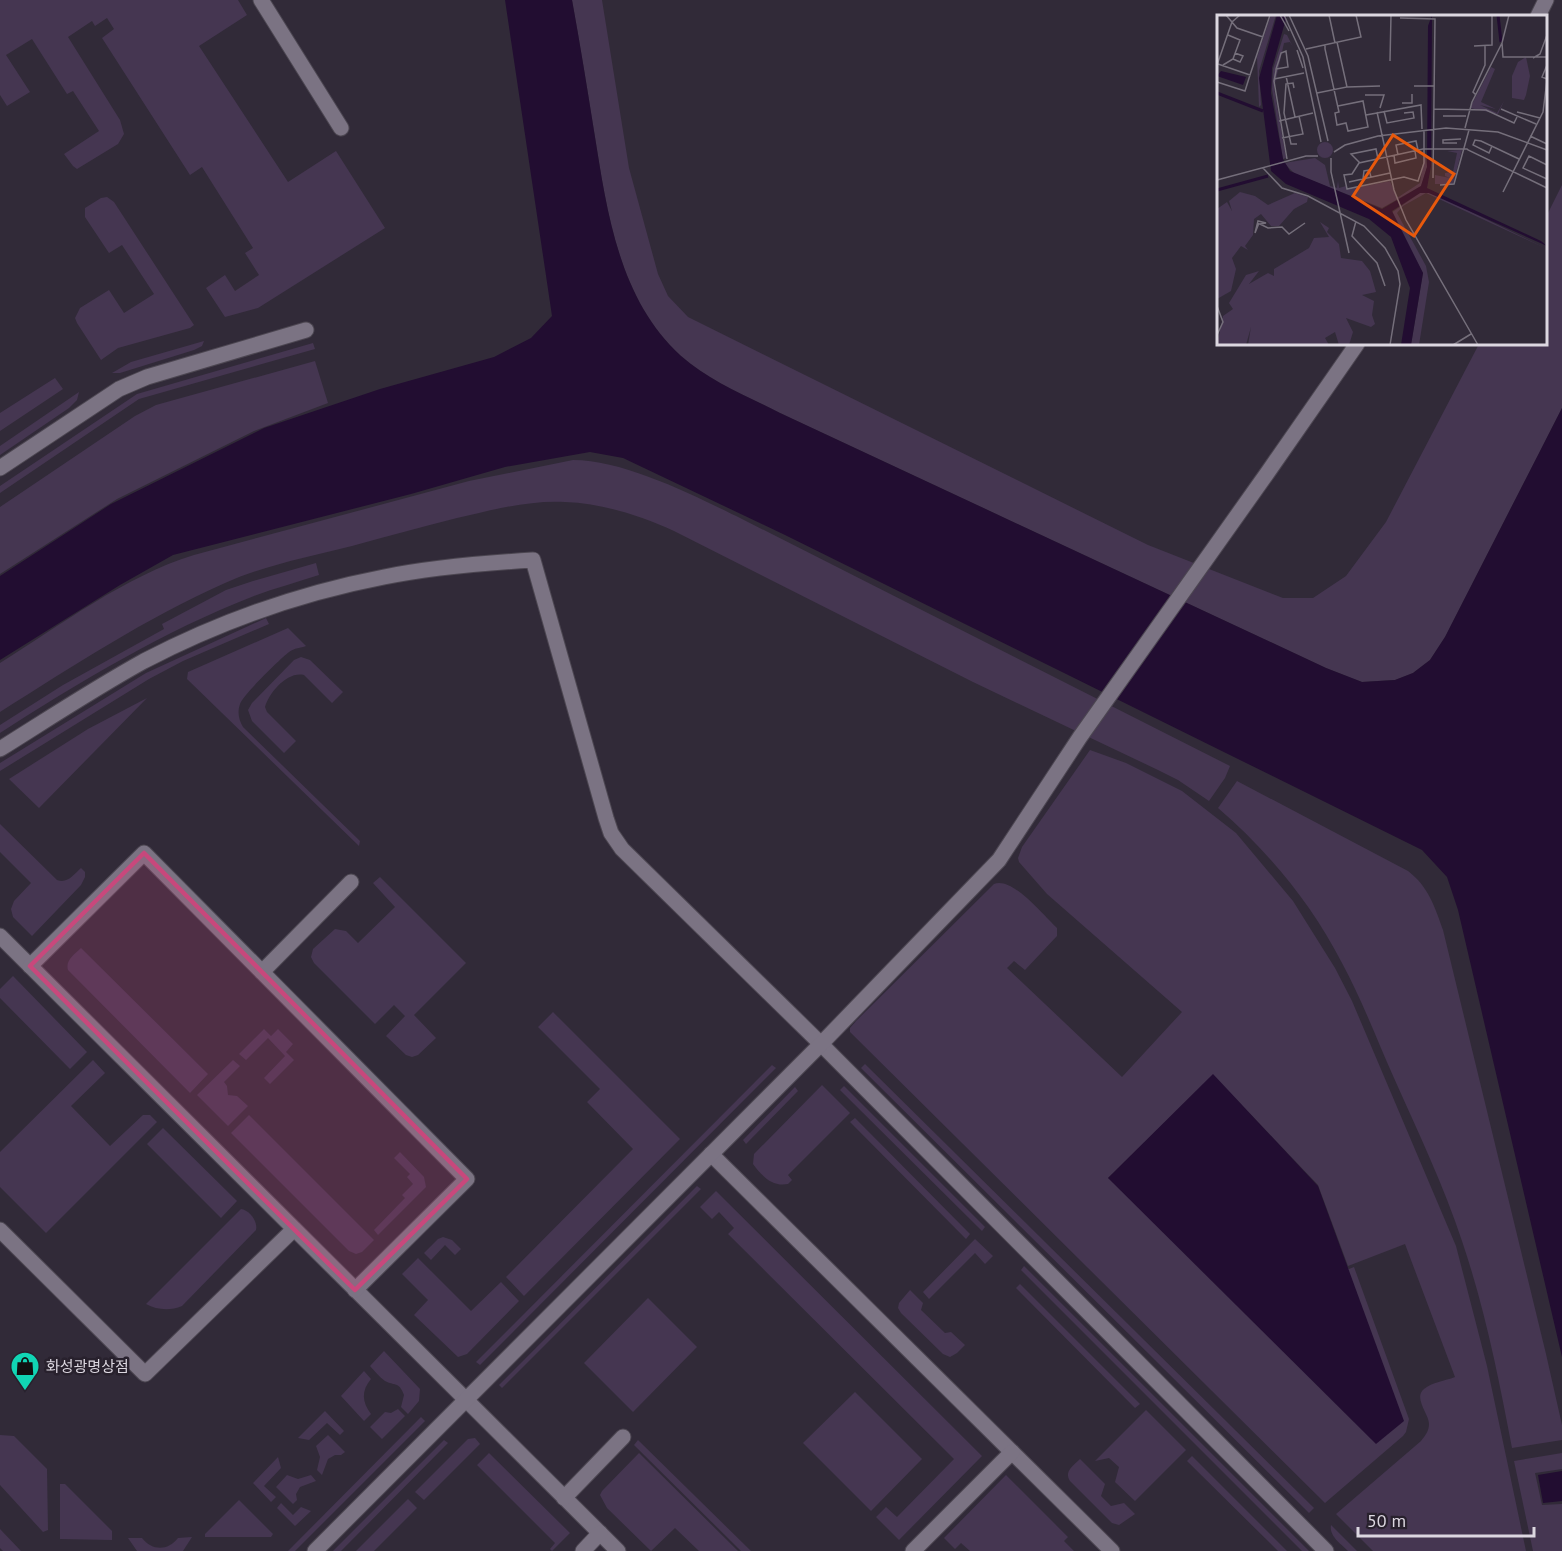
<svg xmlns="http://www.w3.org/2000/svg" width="1562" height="1551" font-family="'PT Sans','Noto Sans KR',sans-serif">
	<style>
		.green { fill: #453651 }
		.water { fill: #220d31 }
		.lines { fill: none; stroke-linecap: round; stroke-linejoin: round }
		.minor-casing { stroke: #4c4651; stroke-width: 17 }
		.tertiary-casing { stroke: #4c4651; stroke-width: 17 }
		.minor { stroke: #7b7383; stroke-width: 15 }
		.tertiary { stroke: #7b7383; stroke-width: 15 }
		.marked { fill: #c8487c; fill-opacity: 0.2; stroke: #c8487c; stroke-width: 4.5; stroke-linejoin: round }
		.labels { text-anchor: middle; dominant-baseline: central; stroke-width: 5; stroke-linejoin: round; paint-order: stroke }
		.poi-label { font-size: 15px; fill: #dcd7e0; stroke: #28212d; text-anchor: start }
		.inset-river { fill: none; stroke: #220d31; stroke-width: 3 }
		.inset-road { fill: none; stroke: #756f7b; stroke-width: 1.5 }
		.view { fill: #e8590c; fill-opacity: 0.15; stroke: #e8590c; stroke-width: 3 }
		.inset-edge { fill: none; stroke: #dcd7e0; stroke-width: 3 }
	</style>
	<rect width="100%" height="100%" fill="#312a38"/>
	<g class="green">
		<polygon points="0,0 238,0 247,15 199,46 288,182 336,151 385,228 258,308 225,317 206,288 225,275 235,291 259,275 245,253 253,248 202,167 190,175 102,38 114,29 107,18 95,26 92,21 68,37 120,120 124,134 118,144 77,169 73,166 64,154 99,131 73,91 67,94 32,39 6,55 30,92 7,106 0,95"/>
		<path d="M572 0H602L629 168 658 274 668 296 688 317 1148 545 1283 598H1313L1346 576 1386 522 1479 344H1546V217L1562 185V408L1445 637 1430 660 1413 673 1395 680 1362 682 1326 668 780 413C747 396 709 381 681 356 618 298 607 211 594 131 587 87 580 44 572 0Z"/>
		<polygon points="107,197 114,202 194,325 190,328 118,348 101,360 77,323 75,318 80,308 109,290 124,313 154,294 122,245 109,253 85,217 85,208 101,198"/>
		<polygon points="204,341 202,346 194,350 120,373 112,373 131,362"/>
		<polygon points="313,343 315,349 139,399 0,493 0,486 137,394"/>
		<polygon points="315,361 328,403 254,431 117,499 0,574 0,507 135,416 156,405"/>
		<polygon points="55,378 63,389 0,431 0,413"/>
		<polygon points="79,392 77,400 69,408 0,455 0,446"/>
		<path d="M573 460C625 460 695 496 742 519L1230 766 1225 778 1209 801 1178 780 1158 770 973 682 674 531C641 516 602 503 565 502 529 500 492 510 457 518 422 527 387 536 352 546 309 557 265 565 225 583 146 618 73 666 0 712V663C61 625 125 576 194 555L469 481Z"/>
		<path d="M316 563 319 575C298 582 275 588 254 596 164 631 81 681 0 733V725L63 685 164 629 162 624 226 590 253 581Z"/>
		<polygon points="266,618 269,624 183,661 149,679 0,771 0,763 146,673"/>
		<path d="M288 628 306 646C301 648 294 648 289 652 280 659 243 695 240 704 237 713 239 720 243 727L360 841 359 846 187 679 188 672Z"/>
		<path d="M301 657 310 660 343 692 332 703 304 675C287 671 269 693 265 707L267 712 296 741 284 753 252 721 248 710 252 703 294 660Z"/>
		<polygon points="147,698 39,808 9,779 88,729"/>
		<path d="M1090 750 1126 763 1182 791 1236 833 1293 901 1335 968 1352 1001 1456 1246 1487 1366 1526 1551H1373L1336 1514 1421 1441C1425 1436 1429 1431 1429 1424 1429 1414 1413 1398 1424 1389 1432 1382 1445 1381 1455 1377L1405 1244 1348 1266 1318 1185 1213 1075 1108 1178 1349 1269 1354 1267 1409 1419 1406 1432 1403 1436 1325 1503 850 1032V1028L856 1021 994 884C1012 876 1044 916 1057 928V936L1025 970 1014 961 1007 968 1122 1077 1182 1012 1047 894 1019 862 1018 858 1022 847Z"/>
		<path d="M1237 781 1408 871C1428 886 1435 907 1443 930L1546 1354 1562 1425V1440L1512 1448C1499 1379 1485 1309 1462 1241 1444 1186 1418 1132 1394 1078 1377 1040 1362 1000 1342 963 1312 904 1268 851 1218 808Z"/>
		<path d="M0 824 57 880C68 884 74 874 81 868L85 872V877L81 885 32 936 13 917 11 909 14 901 31 883 0 852Z"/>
		<polygon points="380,877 466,963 414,1015 436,1038 418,1055 412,1057 406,1055 386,1036 405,1016 394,1005 375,1024 314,963 311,957 313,949 335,929 346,931 358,943 395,907 373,883"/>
		<path d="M81 948 208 1074 190 1093 68 970C65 960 75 954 81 948Z"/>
		<polygon points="13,976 87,1052 70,1069 0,998 0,989"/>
		<polygon points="553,1012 680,1139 524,1296 506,1277 633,1149 587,1102 600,1089 538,1027"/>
		<polygon points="264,1029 271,1036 278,1029 293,1044 286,1052 294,1060 270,1084 264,1078 285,1056 268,1038 246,1060 239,1054"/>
		<polygon points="93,1060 105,1073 71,1106 110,1146 143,1115 150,1115 157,1122 46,1233 0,1187 0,1152"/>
		<polygon points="233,1060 240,1066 224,1082 227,1086 228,1095 237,1096 248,1106 228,1126 197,1095"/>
		<polygon points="865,1064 1314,1508 1309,1513 861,1068"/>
		<polygon points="772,1065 776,1068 480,1365 476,1362"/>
		<path d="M822 1085 850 1113 788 1175 792 1180 788 1184C772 1187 762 1176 753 1164L754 1154Z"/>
		<polygon points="844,1086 985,1227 982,1231 840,1090"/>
		<polygon points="795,1087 798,1091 746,1144 743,1140"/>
		<polygon points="249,1115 374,1240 362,1252 356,1254 349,1251 231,1133"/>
		<polygon points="855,1118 970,1234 966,1239 850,1122"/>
		<polygon points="163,1128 237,1201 221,1218 147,1144"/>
		<polygon points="400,1152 424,1177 426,1187 378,1235 374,1230 405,1198 402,1195 413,1184 407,1177 410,1174 394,1158"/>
		<polygon points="697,1186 701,1189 502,1388 499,1385"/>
		<polygon points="716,1191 982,1456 899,1540 876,1517 886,1507 897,1517 954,1459 728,1234 734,1228 719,1212 712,1219 700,1207"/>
		<path d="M241 1209C249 1210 258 1221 256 1230L182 1306C170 1311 157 1310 146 1304Z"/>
		<polygon points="443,1237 452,1240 461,1249 455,1255 445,1245 431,1260 424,1253 438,1239"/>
		<polygon points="975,1239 993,1256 985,1264 975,1253 929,1299 923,1292"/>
		<polygon points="418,1258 471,1311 501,1282 519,1301 467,1354 458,1357 414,1315 428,1300 402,1274"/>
		<polygon points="1024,1266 1309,1551 1302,1551 1021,1270"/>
		<polygon points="1020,1284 1140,1404 1135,1408 1016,1288"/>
		<polygon points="910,1290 923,1303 921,1310 945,1333 951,1332 965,1345 957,1353 950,1357 943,1354 901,1313 898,1308 899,1303"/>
		<polygon points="648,1298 697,1347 633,1412 584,1363"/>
		<path d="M384 1351 420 1389 419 1401 408 1414 401 1407 404 1395C399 1381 394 1386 385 1381 379 1377 374 1370 370 1366Z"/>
		<path d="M364 1371 371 1379C361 1391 362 1402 371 1414L364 1421 341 1396Z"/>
		<polygon points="855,1392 922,1459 871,1511 803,1443"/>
		<polygon points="398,1409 405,1416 382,1439 370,1427 385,1412 391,1413"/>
		<polygon points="1146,1410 1186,1450 1135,1501 1115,1482 1119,1467 1109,1458 1095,1461"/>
		<polygon points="325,1411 344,1431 340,1435 327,1423 309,1440 298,1438"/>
		<polygon points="421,1417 425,1421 295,1551 288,1551"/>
		<polygon points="0,1435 14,1436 47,1469 48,1530 43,1532 0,1485"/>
		<polygon points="328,1435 345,1452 341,1455 335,1455 328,1459 322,1475 317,1470 320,1457 316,1446"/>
		<polygon points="475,1438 480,1444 424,1500 415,1492 468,1439"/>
		<polygon points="444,1440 448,1443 341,1551 333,1551"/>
		<polygon points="638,1440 751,1551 741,1551 634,1445"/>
		<polygon points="489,1453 570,1533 552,1551 550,1549 555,1543 477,1465"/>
		<polygon points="639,1453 738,1551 699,1551 675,1528 651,1551 607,1508 600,1495 602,1491"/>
		<polygon points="1562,1453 1562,1469 1535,1473 1542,1505 1562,1504 1562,1551 1533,1551 1514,1461"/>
		<polygon points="1192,1456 1287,1551 1278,1551 1187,1461"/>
		<polygon points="278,1457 281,1468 264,1486 276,1497 271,1502 253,1483"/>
		<path d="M1080 1459 1105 1484 1101 1496 1111 1506 1124 1503 1135 1514 1119 1525 1112 1523 1070 1481C1064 1471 1073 1466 1080 1459Z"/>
		<polygon points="287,1475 298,1479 311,1475 316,1481 300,1487 296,1494 297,1500 293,1504 276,1487"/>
		<polygon points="1006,1475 1068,1537 1064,1541 1074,1551 970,1551 961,1543 955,1549 944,1538"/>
		<polygon points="60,1484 65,1484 112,1531 112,1540 60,1539"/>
		<polygon points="408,1499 417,1508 374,1551 356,1551"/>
		<polygon points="239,1500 273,1534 271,1537 205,1537 205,1534"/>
		<polygon points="281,1503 293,1515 301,1507 311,1511 295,1526 277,1508"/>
		<path d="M1331 1525 1357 1551H1348C1340 1543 1329 1536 1331 1525Z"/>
		<polygon points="0,1529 21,1551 3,1551 0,1548"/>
		<path d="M192 1537 183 1551H137L128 1538H142C152 1551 168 1551 178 1538Z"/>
	</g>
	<g class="water">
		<path d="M505 0H572C580 44 587 87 594 131 607 211 618 298 681 356 709 381 747 396 780 413L1326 668 1362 682 1395 680 1413 673 1430 660 1445 637 1562 408V1357L1458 910 1447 877 1422 850 785 535 623 458 590 452 505 467 411 494 173 555 120 585 0 660V576L111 504 264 428 380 389 494 357 531 338 552 316Z"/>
		<polygon points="1213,1074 1318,1186 1404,1421 1376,1444 1108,1178"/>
		<polygon points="1562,1471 1562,1501 1543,1503 1538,1475"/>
	</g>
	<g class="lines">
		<g class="minor-casing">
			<g id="minor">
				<polyline points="261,0 341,128"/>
				<polyline points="0,468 119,389 147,377 306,330"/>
				<path d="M0 749C48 719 95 688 144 661 219 622 301 593 384 577 433 567 484 563 533 560L606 818 611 833 622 849 821 1044 1326 1551"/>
				<polyline points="0,936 618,1551"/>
				<polyline points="30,966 144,853 467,1179 355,1290"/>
				<polyline points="262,972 351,882"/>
				<polyline points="711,1154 1112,1551"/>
				<polyline points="0,1230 145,1374 294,1229"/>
				<polyline points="564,1498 623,1437"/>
				<polyline points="583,1551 600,1533"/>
				<polyline points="913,1551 1012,1452"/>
			</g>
		</g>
		<g class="tertiary-casing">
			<g id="tertiary">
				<polyline points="1538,16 1546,0"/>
				<polyline points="315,1551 821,1044 999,860 1080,737 1268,472 1357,344"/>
			</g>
		</g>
		<use href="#minor" class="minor"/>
		<use href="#tertiary" class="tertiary"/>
	</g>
	<path class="marked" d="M144 853 467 1179 355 1290 30 966Z"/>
	<defs>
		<g id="shop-pin" transform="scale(1.5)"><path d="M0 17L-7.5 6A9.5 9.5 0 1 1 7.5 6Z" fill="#11d5b4" stroke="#28212d"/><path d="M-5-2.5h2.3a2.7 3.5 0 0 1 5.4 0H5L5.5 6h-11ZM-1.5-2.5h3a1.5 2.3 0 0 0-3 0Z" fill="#111"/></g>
	</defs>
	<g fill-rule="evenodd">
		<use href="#shop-pin" x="25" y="1366"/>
	</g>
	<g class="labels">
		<g class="poi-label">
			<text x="46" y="1366">화성광명상점</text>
		</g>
	</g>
	<g transform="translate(1217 15)">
		<rect width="330" height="330" fill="#312a38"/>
		<path d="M54 0H59L42 56 44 90 42 92 40 42ZM67 19 70 20 76 32 73 27 67 28 57 73 69 143 66 144 55 74 56 54ZM309 42 313 61 309 80 307 85 295 83V61L301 47ZM274 52 278 54 264 87 279 94 263 90 280 98 287 86 281 99 253 93ZM100 135a8 8 0 1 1 16 0a8 8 0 1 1-16 0ZM245 135 236 169H218V160L233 163 228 161V158L236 157 240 138 230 136ZM208 136 210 152 204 171 165 193 78 159 67 148 98 143 108 150 113 171 120 173 121 166 122 173 129 171V175L173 166 180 183 203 168ZM23 177 38 181 51 190 78 178 91 182 90 187 77 194 62 211H54L44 199 37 204 36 220 28 231 31 235 24 231 15 243 19 254 14 276 0 284V194L10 187 15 196 12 186ZM203 178H212L232 186 330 234 209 178 186 191 180 198 209 251 212 267 202 330H194L206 258 174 198ZM103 207 112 213 110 217 122 229 124 243 145 246 153 256 159 277 145 280 157 286 155 300 158 309 154 312 129 303 136 317 132 330H122L118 317 108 323 112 330H31L34 312 29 330H0L6 301 16 294 12 288 29 260 42 256 32 269 51 258 57 261V254L92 233 97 223 112 222Z" fill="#453651"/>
		<path d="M60 0H70L55 53 54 78 66 144 73 156 165 194 204 171 210 152 211 11 215 0 214 151 210 173 324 226 330 231 212 178H203L175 196 206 258 194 330H184L193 273 174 222 152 204 69 169 54 156 42 63ZM4 56 29 62 26 70 0 61Z" fill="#220d31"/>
		<path class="inset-river" d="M281 0 284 27M0 78 46 96M0 175 51 161"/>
		<path class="inset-road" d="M9 0 20 13 46 22M63 0 72 16M67 0 86 42 104 127M72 0 91 41 111 126M112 0 118 28M183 3 218 4 216 163M285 28 286 42H330M108 30V34L122 97 118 98 120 110 129 108 131 116 151 112 146 86 121 91M257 31 275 30V0M89 34 144 22 139 0M80 35 86 53M316 43 323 39 330 20M16 44 23 47 26 41 18 38M173 46 174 0M1 49 33 60 53 0M0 50 15 7 23 0M6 50 16 44 23 25 11 20M330 50 325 62 330 64M59 54 71 52 69 36 64 38 62 45 59 54V56L57 66 70 144M69 61 78 102M57 64 87 58M0 67 28 76 33 60M197 71H217M130 72 163 71M77 73 76 68 69 69 67 98 74 129H80M100 78 130 72 120 27M148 80H167L163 93M259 80 256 77 268 50V31M185 88H195V79M217 94 269 95 297 108 300 102M284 94 319 109M167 96 170 108 197 103 196 97 187 98M160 97 177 175 189 205 261 330M300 97 323 103M149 100 204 90 205 114M226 101H249M62 106 96 98M248 113 255 87 285 28 292 0M207 116V148L201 166 187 162 130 174 127 160 135 159 142 148 206 134H250L251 135 330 173M313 121 330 129M65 123 86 119 82 101M240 128H226V125L244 124M275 131 272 138 256 130 258 125 264 126 302 144M117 137 128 130 161 121 229 113 281 117 330 135M177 140 178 148 199 143 198 136M181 140 179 130 199 126 201 135M114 143V157L132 238M143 148 134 139 159 134 161 144M330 150 312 141 306 153 330 164M46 153 65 173 91 181 147 211 168 233 181 256 183 269 173 330M146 164 147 156 152 155 154 162M0 165 89 141H101M132 167 173 158M223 170 237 169 252 115M286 177 326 97 330 65M139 206 135 221 160 248 168 271M42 208 38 218 41 206 49 208 43 209 51 213 65 212 72 219 88 208M0 291 6 307 0 320M236 330 254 319"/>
		<path class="view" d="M176 120 237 159 197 221 136 181Z"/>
		<rect width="330" height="330" class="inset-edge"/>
	</g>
	<path d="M1358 1527v9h176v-9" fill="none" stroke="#dcd7e0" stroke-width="3"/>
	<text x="1367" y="1527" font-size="18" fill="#dcd7e0" stroke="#28212d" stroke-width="4.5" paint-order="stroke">50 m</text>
</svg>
